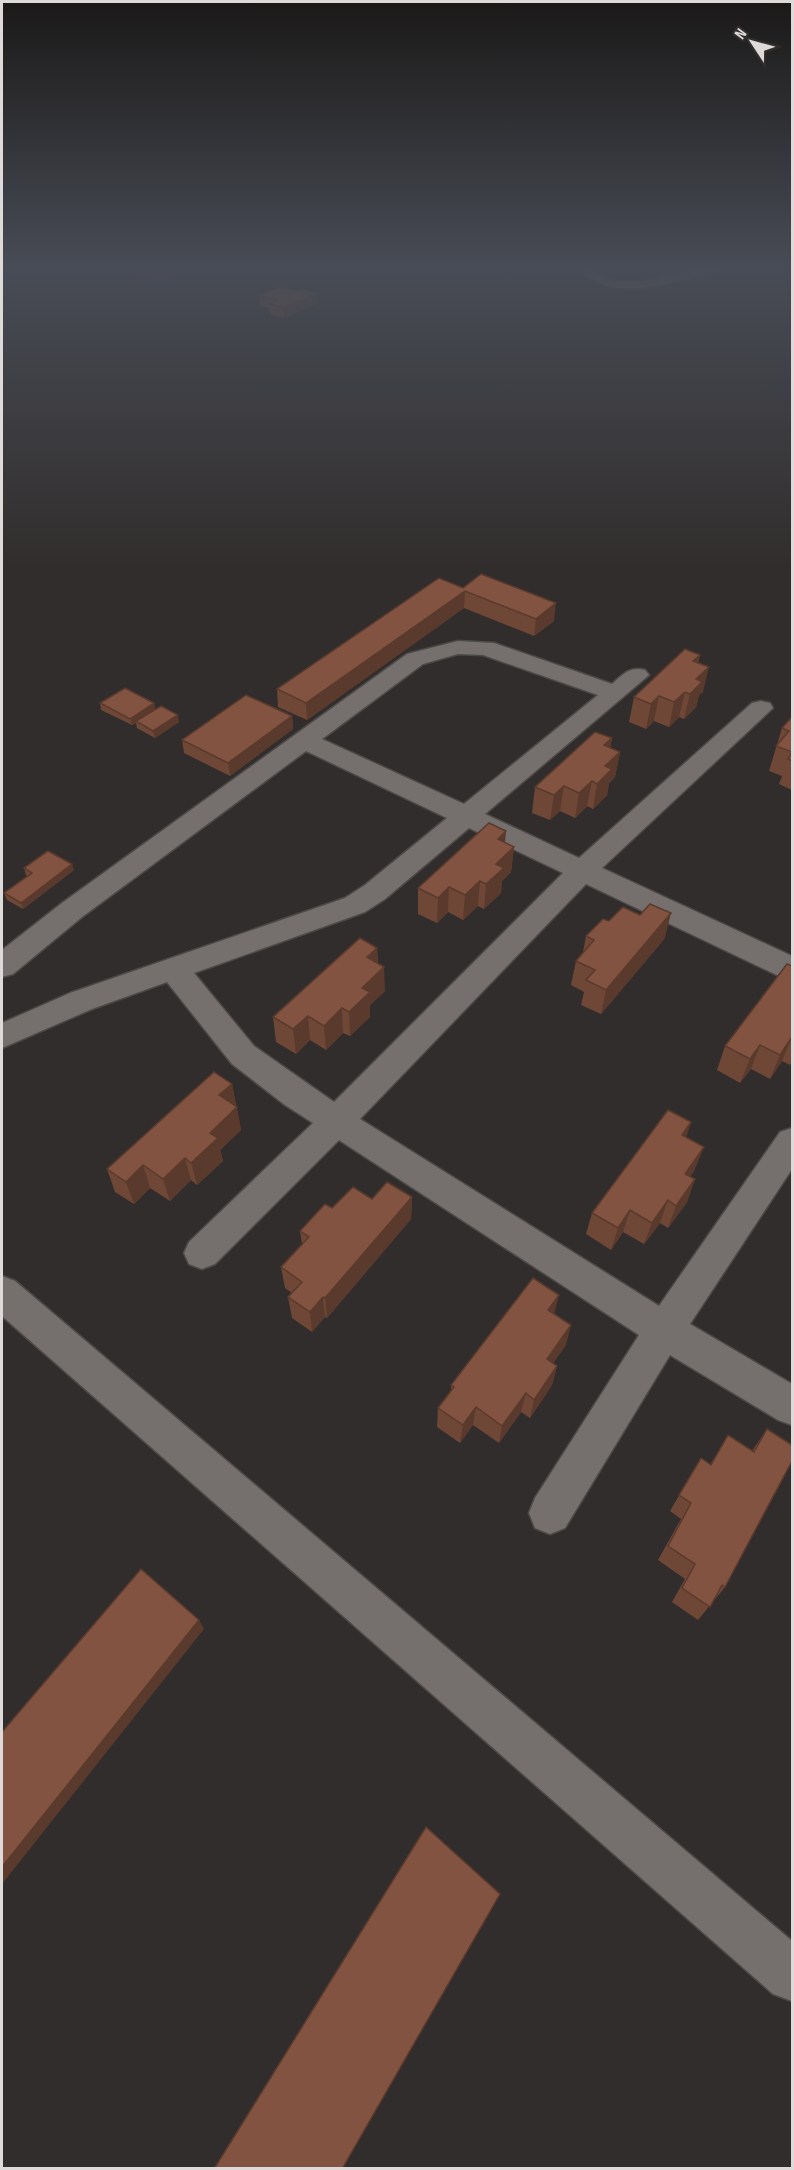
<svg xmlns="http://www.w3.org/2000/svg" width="794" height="2170" font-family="'Sofia Sans Condensed',sans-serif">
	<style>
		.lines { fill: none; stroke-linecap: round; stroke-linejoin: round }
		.lane-casing { stroke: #4c4947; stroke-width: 3 }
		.street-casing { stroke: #4c4947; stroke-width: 3 }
		.lane { fill: #75706e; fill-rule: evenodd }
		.street { fill: #75706e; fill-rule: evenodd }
		.wall { fill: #6f4737 }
		.shaded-wall { fill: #5a3a2d }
		.building { fill: #815340; stroke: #5a3a2d; stroke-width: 1.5 }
	</style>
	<rect width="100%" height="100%" fill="#312d2c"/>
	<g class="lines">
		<g class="lane-casing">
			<path id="lane" d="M576 265C589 264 592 273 604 278 612 281 622 282 631 282 665 282 697 263 731 265 723 272 706 273 696 276 657 287 605 302 576 265Z"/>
		</g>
		<g class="street-casing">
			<g id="street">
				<path d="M458 641 494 643 612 684C623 674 630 666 645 670L649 675 485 814 579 858 752 703 761 701 770 703 773 708 602 868 792 956V980L781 977 586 884 360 1119 659 1306 780 1132 792 1128V1169L690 1324 792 1384V1425L778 1420 670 1355 565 1528 550 1534 535 1528 529 1513 535 1498 639 1335 339 1140 215 1264 202 1269 189 1264 184 1253 189 1242 313 1123 285 1105 232 1064 167 982 92 1009 2 1048V1023L70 993 345 898 365 885 447 818 306 751 82 917 13 974 2 977V950L62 903 407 654ZM458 654 483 655 598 695 464 804 322 739 423 664ZM469 828 563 873 334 1102 254 1046 194 973 365 912 385 899Z"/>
				<polygon points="2,1276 15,1281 792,1941 792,2001 773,1994 2,1316"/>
			</g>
		</g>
		<use href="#lane" class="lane"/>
		<use href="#street" class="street"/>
	</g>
	<g class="wall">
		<polygon points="134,265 188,265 188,271 161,282 151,279 151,276 136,274"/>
		<polygon points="373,265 400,265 389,269"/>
		<polygon points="298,291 318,303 284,318 270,314 269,308 260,306 259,295"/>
		<polygon points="463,588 554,621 534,636 464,608 307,720 278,707 277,689"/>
		<polygon points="700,655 698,663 703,692 699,695 696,707 684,719 679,717 669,727 654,721 646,729 629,722 634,697"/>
		<polygon points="100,703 154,703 155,709 179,722 155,738 137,728 136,723 132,725 101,710"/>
		<polygon points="292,716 293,729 230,776 184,753 182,740"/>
		<polygon points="792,717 792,790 779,784 782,776 769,771 782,728"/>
		<polygon points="612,738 610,748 620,752 615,777 609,783 607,795 593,809 587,806 575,818 560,811 550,820 532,813 535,787"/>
		<polygon points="505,842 514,847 511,872 502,881 501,893 484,909 478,906 463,920 448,912 437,923 418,914 418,888"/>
		<polygon points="24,868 74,870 23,909 7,900 4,893 27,876 26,875"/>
		<polygon points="609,921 665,938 601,1014 581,1005 584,992 571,985 576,961 583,952 586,936"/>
		<polygon points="377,948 378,963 385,991 370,1005 370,1017 350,1036 343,1033 326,1050 310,1040 296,1054 276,1042 273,1017"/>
		<polygon points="792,966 792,1062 790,1065 782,1061 770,1079 751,1069 740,1083 717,1070 725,1046"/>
		<polygon points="232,1084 241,1130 220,1150 223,1161 197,1185 191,1180 170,1201 150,1188 134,1204 115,1192 107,1169"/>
		<polygon points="691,1122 686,1137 695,1169 690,1177 695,1179 687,1202 668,1228 660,1223 644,1244 623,1232 611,1250 586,1234 592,1213"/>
		<polygon points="412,1197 411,1219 327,1318 325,1317 312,1332 292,1318 288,1297 292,1293 285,1288 281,1267 302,1244 300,1231 332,1208 372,1199"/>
		<polygon points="555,1314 566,1345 553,1363 557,1366 552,1385 530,1418 521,1412 499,1443 473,1425 460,1443 437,1427 438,1408 451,1392 451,1385"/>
		<polygon points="767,1429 725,1587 698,1620 672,1602 685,1579 658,1560 681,1519 670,1511 701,1458 710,1465 728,1435 752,1451"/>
	</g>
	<g class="shaded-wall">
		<polygon points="174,265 188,265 188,271 161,282 160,272"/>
		<polygon points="389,265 400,265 389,269"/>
		<polygon points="317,293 318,303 284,318 283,308"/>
		<polygon points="465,591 464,608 307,720 306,703"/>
		<polygon points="556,603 554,621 534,636 536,619"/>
		<polygon points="700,655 694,680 693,661"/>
		<polygon points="709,667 703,692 699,695 696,707 684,719 690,694 696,679"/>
		<polygon points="685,692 679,717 669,727 674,702"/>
		<polygon points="659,696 654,721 646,729 651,704"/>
		<polygon points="154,703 155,710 132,725 130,719"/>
		<polygon points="178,715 179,722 155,738 153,731"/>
		<polygon points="292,716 293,729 230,776 228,763"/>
		<polygon points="612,738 607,763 604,745"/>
		<polygon points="620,752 615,777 609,783 607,795 593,809 597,784 605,766"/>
		<polygon points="592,781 587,806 575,818 579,793"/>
		<polygon points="564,786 560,811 550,820 554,795"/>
		<polygon points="506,831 504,856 498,839"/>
		<polygon points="514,847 511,872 502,881 501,893 484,909 486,884 496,864"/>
		<polygon points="72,864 74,870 23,909 21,903"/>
		<polygon points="480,881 478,906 463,920 465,895"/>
		<polygon points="449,887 448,912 437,923 438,898"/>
		<polygon points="671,913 665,938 601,1014 606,990"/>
		<polygon points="377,948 378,973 367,957"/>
		<polygon points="384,967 385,991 370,1005 370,1017 350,1036 349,1012 362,988"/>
		<polygon points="342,1008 343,1033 326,1050 324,1026"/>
		<polygon points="308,1016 310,1040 296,1054 293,1029"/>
		<polygon points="792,1037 782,1061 770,1079 780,1055"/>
		<polygon points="760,1045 751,1069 740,1083 750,1059"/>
		<polygon points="232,1084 236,1107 219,1095"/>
		<polygon points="237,1107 241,1130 220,1150 223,1161 197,1185 191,1163 210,1133"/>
		<polygon points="691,1122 683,1145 682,1135"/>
		<polygon points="704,1147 695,1169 677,1196 685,1174"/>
		<polygon points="185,1158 191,1180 170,1201 163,1179"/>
		<polygon points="143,1165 150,1188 134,1204 126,1182"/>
		<polygon points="695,1179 687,1202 668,1228 676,1206"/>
		<polygon points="412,1197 411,1219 327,1318 325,1298"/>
		<polygon points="668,1200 660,1223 644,1244 652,1223"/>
		<polygon points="630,1210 623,1232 611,1250 618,1228"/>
		<polygon points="559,1295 554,1315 548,1310"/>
		<polygon points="323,1297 325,1317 312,1332 310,1312"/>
		<polygon points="571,1325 566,1345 542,1379 547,1359"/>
		<polygon points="557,1366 552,1385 530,1418 534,1400"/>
		<polygon points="526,1393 521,1412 499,1443 502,1426"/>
		<polygon points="476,1407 473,1425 460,1443 463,1425"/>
		<polygon points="199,1620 204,1629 2,1884 2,1867"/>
	</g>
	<g class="building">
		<polygon points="142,265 177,265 160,272 150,269 156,266"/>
		<polygon points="279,287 298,291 303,289 317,293 283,308 269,304 277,300 259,295"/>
		<polygon points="481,574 556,603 536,619 465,591 306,703 277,689 439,578 463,588"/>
		<polygon points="685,649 700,655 693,661 709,667 696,679 702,682 690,694 685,692 674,702 659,696 651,704 634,697"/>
		<polygon points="125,688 154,703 130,719 100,703"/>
		<polygon points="246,695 292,716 228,763 182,740"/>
		<polygon points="161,706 178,715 153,731 136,721"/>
		<polygon points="792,717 792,752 776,746 789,731 782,728"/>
		<polygon points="595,732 612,738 604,745 620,752 605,766 612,769 597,784 592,781 579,793 564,786 554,795 535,787"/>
		<polygon points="792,753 792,761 788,759"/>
		<polygon points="489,823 506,831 498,839 514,847 496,864 504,868 486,884 480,881 465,895 449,887 438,898 418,888"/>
		<polygon points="48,851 72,864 21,903 4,893 32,873 24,868"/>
		<polygon points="650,904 671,913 606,990 586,980 595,970 576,961 594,940 586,936 603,919 609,921 623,907 640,915"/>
		<polygon points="360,938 377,948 367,957 384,967 362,988 370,992 349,1012 342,1008 324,1026 308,1016 293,1029 273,1017"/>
		<polygon points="787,964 792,966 792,1037 780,1055 760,1045 750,1059 725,1046"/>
		<polygon points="214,1072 232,1084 219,1095 237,1107 210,1133 218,1138 191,1163 185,1158 163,1179 143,1165 126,1182 107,1169"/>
		<polygon points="668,1110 691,1122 682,1135 704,1147 685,1174 695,1179 676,1206 668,1200 652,1223 630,1210 618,1228 592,1213"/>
		<polygon points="387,1182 412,1197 325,1298 323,1297 310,1312 288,1297 302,1282 281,1267 309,1237 300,1231 325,1204 332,1208 353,1187 372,1199"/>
		<polygon points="533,1278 559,1295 548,1310 571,1325 547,1359 557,1366 534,1400 526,1393 502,1426 476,1407 463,1425 438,1408 454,1387 451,1385"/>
		<polygon points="767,1429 792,1445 792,1461 725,1587 722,1585 710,1607 682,1588 695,1564 668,1546 691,1503 679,1495 701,1458 711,1465 728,1435 754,1452"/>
		<polygon points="141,1569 199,1620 2,1867 2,1732"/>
		<polygon points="426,1827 500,1894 342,2169 214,2169"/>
	</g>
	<linearGradient id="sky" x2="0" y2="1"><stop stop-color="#1b1918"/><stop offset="0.47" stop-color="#484c56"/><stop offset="1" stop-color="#484c56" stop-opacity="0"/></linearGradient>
	<rect width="794" height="569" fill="url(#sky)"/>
	<rect width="794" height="2170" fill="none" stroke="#dddad9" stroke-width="6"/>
	<g transform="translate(752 42) rotate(306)" stroke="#312d2c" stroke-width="4.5" paint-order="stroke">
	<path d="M0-4.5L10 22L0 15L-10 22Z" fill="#dddad9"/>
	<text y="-9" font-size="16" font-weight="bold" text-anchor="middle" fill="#dddad9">N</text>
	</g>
</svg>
